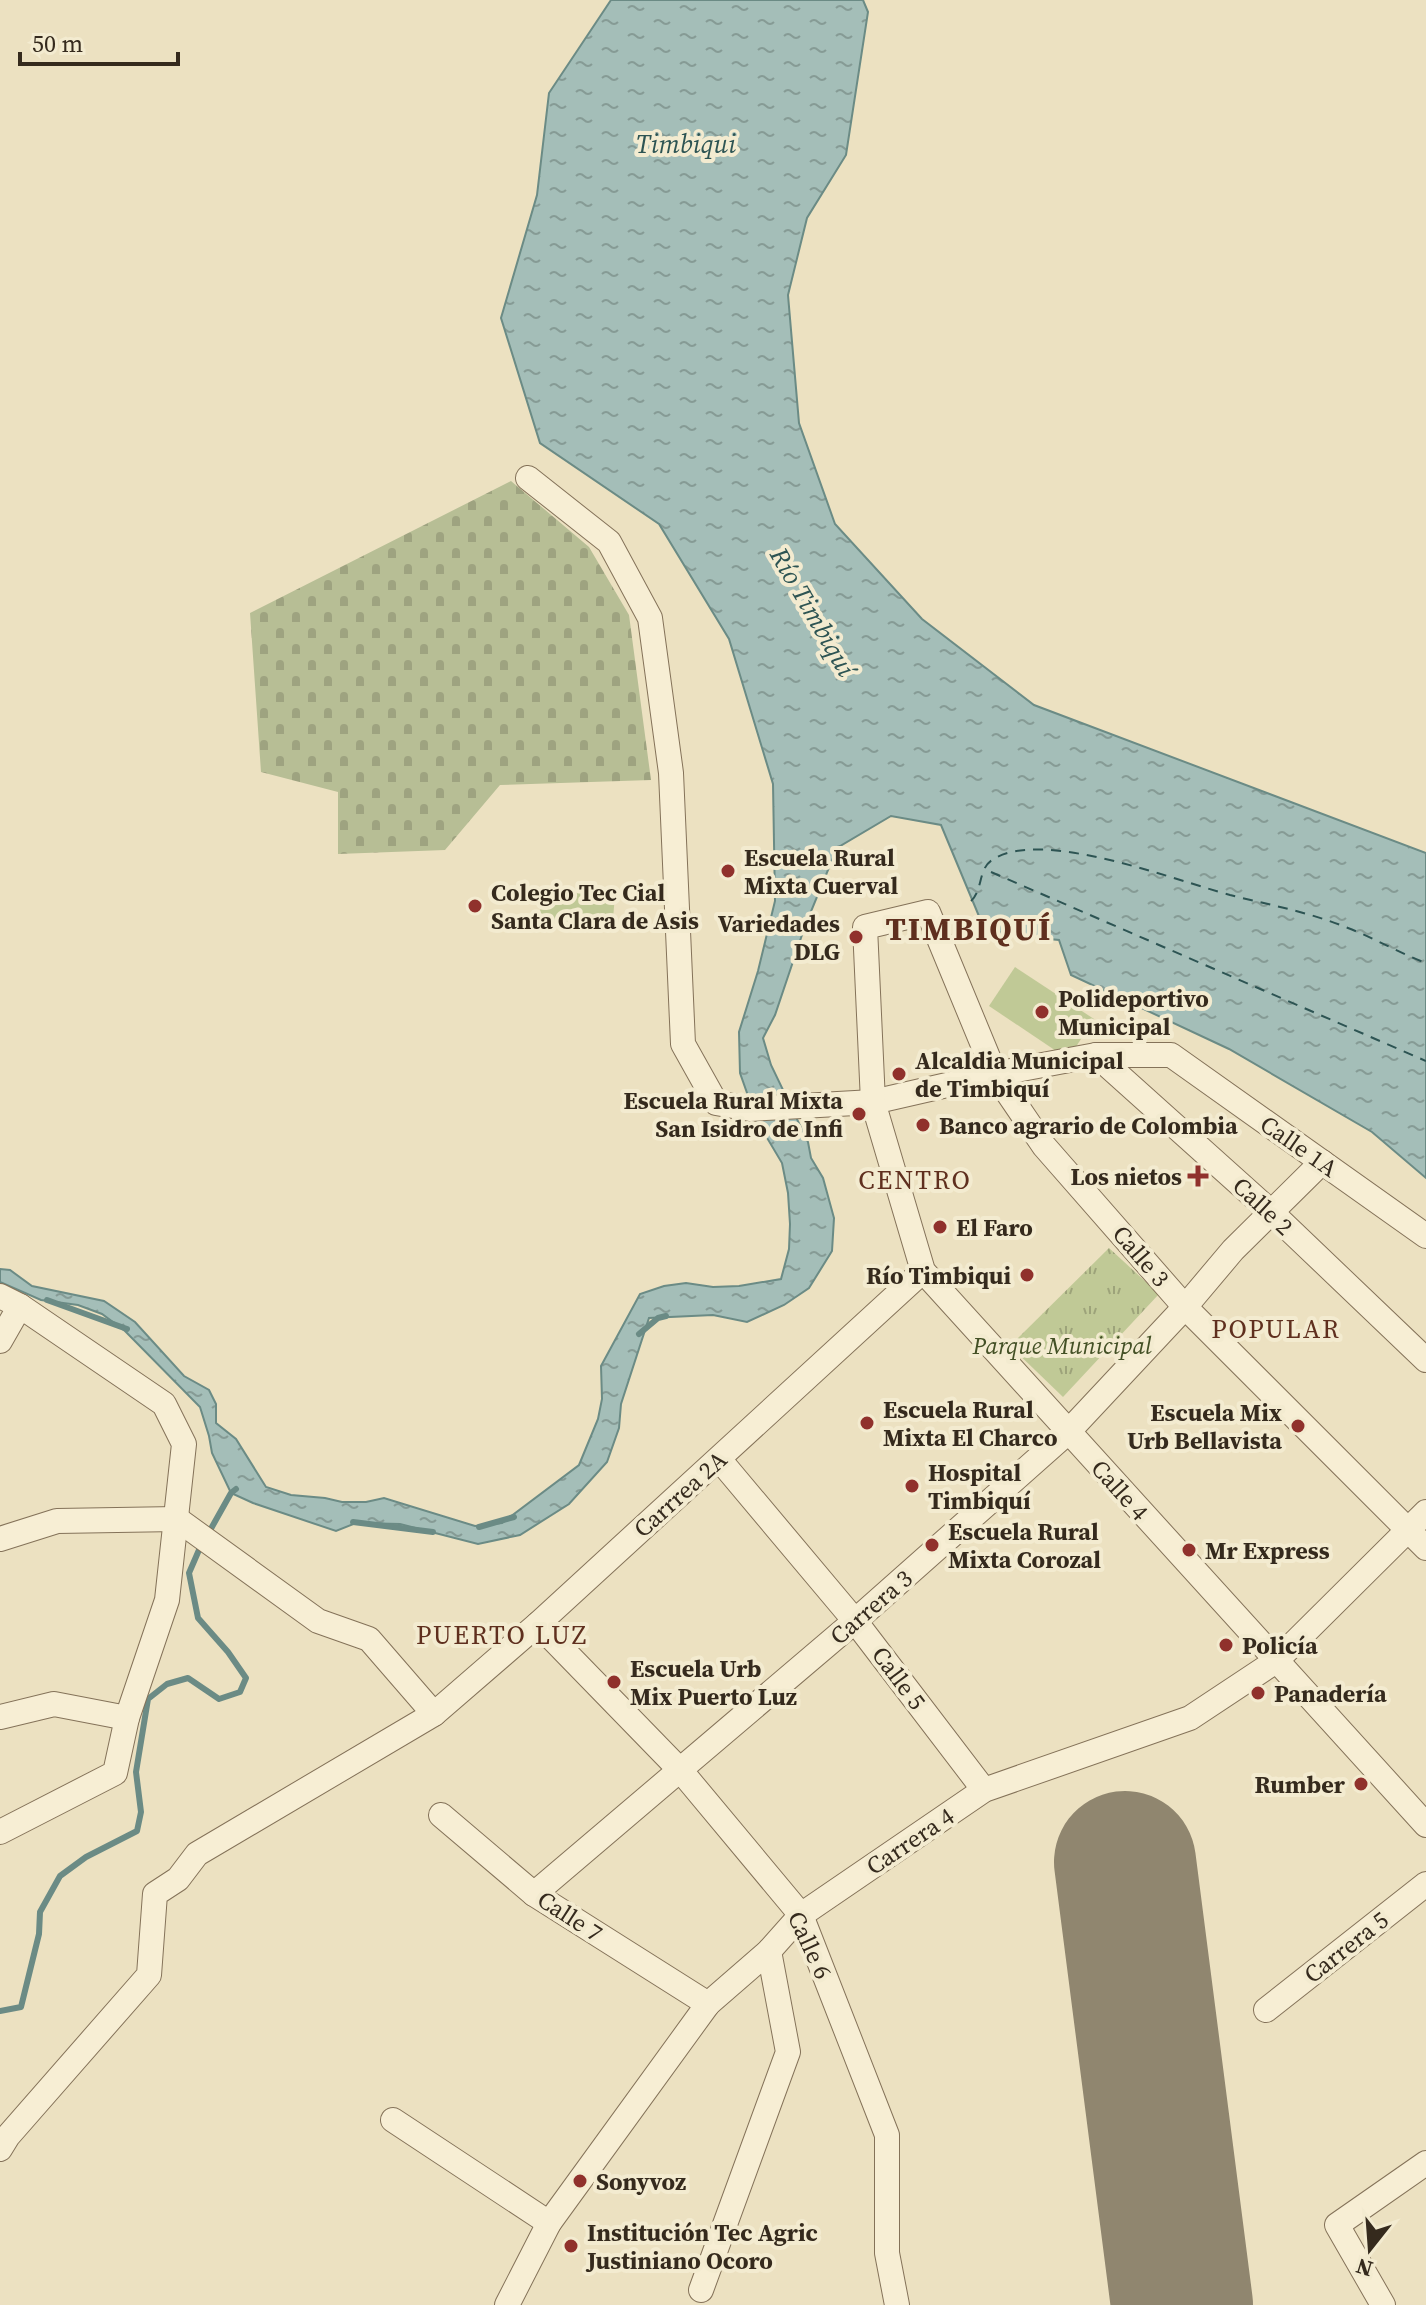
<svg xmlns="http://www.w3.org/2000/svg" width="1426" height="2305" font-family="'Source Serif 4',serif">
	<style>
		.cemetery { fill: url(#cemetery-stones) }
		.park { fill: url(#park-tufts) }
		.pitch { fill: #c0c996 }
		.water { fill: url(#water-ripples); stroke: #6b8b85; stroke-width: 2 }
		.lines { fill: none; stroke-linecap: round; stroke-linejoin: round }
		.stream { stroke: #6b8b85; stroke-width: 6 }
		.ferry { stroke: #2d5453; stroke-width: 2; stroke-dasharray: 10 8; stroke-linecap: butt }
		.runway { stroke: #90866f; stroke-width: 142 }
		.street-casing { stroke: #847259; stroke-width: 26 }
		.street { stroke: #f7eed4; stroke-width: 24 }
		.poi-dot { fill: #90312c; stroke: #f3ebd0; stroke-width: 3 }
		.labels { text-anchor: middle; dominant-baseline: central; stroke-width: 8; stroke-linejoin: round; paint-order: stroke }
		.poi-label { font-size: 24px; font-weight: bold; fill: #352a1d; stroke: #f3ebd0; text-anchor: start }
		.street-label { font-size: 24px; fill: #352a1d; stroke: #f3ebd0 }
		.park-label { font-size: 24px; font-style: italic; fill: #435025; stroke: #f3ebd0 }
		.water-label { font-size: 26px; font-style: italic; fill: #2d5453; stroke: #f3ebd0 }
		.neighbourhood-label { font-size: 26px; letter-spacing: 2px; fill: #5f2f1e; stroke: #f3ebd0 }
		.district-label { font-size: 32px; font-weight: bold; letter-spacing: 2px; fill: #5f2f1e; stroke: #f3ebd0 }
	</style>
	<defs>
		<pattern id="cemetery-stones" width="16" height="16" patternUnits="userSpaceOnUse" patternTransform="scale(2)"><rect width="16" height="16" fill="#b7be95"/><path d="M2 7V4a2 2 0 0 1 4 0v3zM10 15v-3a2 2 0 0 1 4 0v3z" fill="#9ea380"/></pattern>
		<pattern id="park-tufts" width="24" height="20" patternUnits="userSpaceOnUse" patternTransform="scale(2)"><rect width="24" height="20" fill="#c0c996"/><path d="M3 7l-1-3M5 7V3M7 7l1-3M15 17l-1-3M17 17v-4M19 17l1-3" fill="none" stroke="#9da37a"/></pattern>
		<pattern id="water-ripples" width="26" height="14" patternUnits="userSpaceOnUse" patternTransform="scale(2)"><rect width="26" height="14" fill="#a4beb8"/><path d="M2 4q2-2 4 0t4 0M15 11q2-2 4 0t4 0" fill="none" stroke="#869b95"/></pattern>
	</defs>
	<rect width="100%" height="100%" fill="#ece1c1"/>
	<polygon class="cemetery" points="511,481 589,547 629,615 651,780 500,785 445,850 338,854 338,792 261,772 250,613"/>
	<polygon class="park" points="1109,1248 1159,1294 1063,1397 1010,1346"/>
	<g class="pitch">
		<polygon points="542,888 615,894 612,932 539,925"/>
		<polygon points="1015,967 1094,1019 1068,1059 989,1006"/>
	</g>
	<polygon class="water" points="611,0 863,0 868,12 846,155 807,218 788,295 799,423 835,524 922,619 1034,705 1426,853 1426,1178 1372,1132 1229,1049 1071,975 1059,940 986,933 941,825 891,816 837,848 805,926 775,1015 763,1038 771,1065 808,1142 811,1158 823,1178 834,1218 832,1251 809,1288 784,1305 747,1322 713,1315 649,1318 621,1404 619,1428 607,1462 569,1504 520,1535 478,1544 400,1524 356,1523 336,1531 253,1503 231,1493 212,1453 209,1436 200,1407 125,1331 102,1314 78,1305 41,1300 0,1282 0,1269 10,1270 32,1286 104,1301 135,1322 184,1376 209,1390 216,1404 216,1423 236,1439 266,1487 291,1495 325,1498 342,1502 366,1502 384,1498 475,1526 502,1523 579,1465 598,1419 602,1399 601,1366 640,1294 664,1286 686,1283 713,1287 739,1286 781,1279 789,1249 790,1224 788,1193 782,1163 757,1121 740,1073 739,1032 758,971 775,901 773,784 729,639 659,524 540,443 501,318 537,195 549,93"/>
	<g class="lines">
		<g class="stream">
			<polyline points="47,1300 127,1329"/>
			<polyline points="639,1334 658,1318 666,1316"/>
			<polyline points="353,1522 433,1532"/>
			<polyline points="479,1527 514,1517"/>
			<polyline points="208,1534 231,1493 236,1489"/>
			<polyline points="0,2011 21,2007 39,1934 40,1912 60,1876 86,1857 137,1831 141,1812 136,1772 148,1699 167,1684 188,1678 219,1699 240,1692 246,1678 228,1652 198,1618 189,1573 202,1543"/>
		</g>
		<g class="ferry">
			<polyline points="991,872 1426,1061"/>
			<path d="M971 901C983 890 978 869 992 860 1040 827 1177 881 1230 895 1270 905 1309 912 1348 928 1374 938 1399 953 1426 963"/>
		</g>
		<polyline class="runway" points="1125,1862 1182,2305"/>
		<g class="street-casing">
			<g id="street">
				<polyline points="528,478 609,542 650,618 671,773 683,1044 716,1103 750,1109 873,1102 995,1074 1096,1055 1171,1055 1426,1236"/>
				<polyline points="1096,1055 1271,1212 1426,1360"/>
				<polyline points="0,1296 20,1306 164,1404 184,1444 167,1600 127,1718 115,1773 0,1832"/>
				<polyline points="0,1341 20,1306"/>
				<polyline points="719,1459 855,1621 984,1790"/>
				<polyline points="0,1539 57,1521 177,1519 318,1621 369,1639 434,1714"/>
				<polyline points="1426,1548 1185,1307 1044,1146 995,1074 928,912 865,927 873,1102 923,1271 1426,1825"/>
				<polyline points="538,1624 681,1771 801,1915 887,2135 887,2253 897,2305"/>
				<polyline points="0,1717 54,1704 127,1718"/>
				<polyline points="441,1815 534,1894 708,2004"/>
				<polyline points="534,1894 855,1621 1068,1432 1185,1307 1233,1250 1322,1162"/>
				<polyline points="1266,2010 1426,1884"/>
				<polyline points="393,2120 549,2223"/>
				<polyline points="0,2149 8,2136 149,1975 155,1894 178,1879 197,1854 434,1714 538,1624 923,1271"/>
				<polyline points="701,2290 788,2052 769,1951"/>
				<polyline points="507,2305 549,2223 708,2004 769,1951 801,1915 984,1790 1190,1718 1276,1661 1426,1512"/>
				<polyline points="1383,2305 1337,2225 1426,2163"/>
			</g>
		</g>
		<use href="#street" class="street"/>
	</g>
	<g class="poi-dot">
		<circle cx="728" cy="871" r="8"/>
		<circle cx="475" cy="906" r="8"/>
		<circle cx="856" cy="937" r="8"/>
		<circle cx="1042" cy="1012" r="8"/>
		<circle cx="899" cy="1074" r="8"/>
		<circle cx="859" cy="1114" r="8"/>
		<circle cx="923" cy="1125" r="8"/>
		<path d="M1194 1164h8v8h8v8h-8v8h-8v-8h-8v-8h8z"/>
		<circle cx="940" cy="1227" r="8"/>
		<circle cx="1027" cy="1275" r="8"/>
		<circle cx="867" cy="1423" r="8"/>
		<circle cx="1298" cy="1426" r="8"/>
		<circle cx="912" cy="1486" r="8"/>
		<circle cx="932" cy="1545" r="8"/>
		<circle cx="1189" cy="1550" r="8"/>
		<circle cx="1226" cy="1645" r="8"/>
		<circle cx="614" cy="1682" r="8"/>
		<circle cx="1258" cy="1693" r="8"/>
		<circle cx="1361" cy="1784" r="8"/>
		<circle cx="580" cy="2181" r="8"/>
		<circle cx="571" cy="2246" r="8"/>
	</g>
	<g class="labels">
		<g class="poi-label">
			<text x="744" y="857">Escuela Rural<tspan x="744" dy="28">Mixta Cuerval</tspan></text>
			<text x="491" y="892">Colegio Tec Cial<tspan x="491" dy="28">Santa Clara de Asis</tspan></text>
			<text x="840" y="923" text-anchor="end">Variedades<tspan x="840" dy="28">DLG</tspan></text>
			<text x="1058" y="998">Polideportivo<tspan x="1058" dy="28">Municipal</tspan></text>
			<text x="915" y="1060">Alcaldia Municipal<tspan x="915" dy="28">de Timbiquí</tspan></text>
			<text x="843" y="1100" text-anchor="end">Escuela Rural Mixta<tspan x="843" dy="28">San Isidro de Infi</tspan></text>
			<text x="939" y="1125">Banco agrario de Colombia</text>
			<text x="1182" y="1176" text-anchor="end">Los nietos</text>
			<text x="956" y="1227">El Faro</text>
			<text x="1011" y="1275" text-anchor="end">Río Timbiqui</text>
			<text x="883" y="1409">Escuela Rural<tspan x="883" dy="28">Mixta El Charco</tspan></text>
			<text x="1282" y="1412" text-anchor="end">Escuela Mix<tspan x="1282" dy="28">Urb Bellavista</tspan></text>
			<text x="928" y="1472">Hospital<tspan x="928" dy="28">Timbiquí</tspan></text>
			<text x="948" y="1531">Escuela Rural<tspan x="948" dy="28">Mixta Corozal</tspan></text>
			<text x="1205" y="1550">Mr Express</text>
			<text x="1242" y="1645">Policía</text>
			<text x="630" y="1668">Escuela Urb<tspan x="630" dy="28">Mix Puerto Luz</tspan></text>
			<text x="1274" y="1693">Panadería</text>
			<text x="1345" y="1784" text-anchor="end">Rumber</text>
			<text x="596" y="2181">Sonyvoz</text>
			<text x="587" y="2232">Institución Tec Agric<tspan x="587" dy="28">Justiniano Ocoro</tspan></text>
		</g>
		<g class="street-label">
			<text transform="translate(1299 1146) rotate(35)">Calle 1A</text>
			<text transform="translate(1263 1206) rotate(43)">Calle 2</text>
			<text transform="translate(1141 1256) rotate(49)">Calle 3</text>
			<text transform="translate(1120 1490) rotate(48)">Calle 4</text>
			<text transform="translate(680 1494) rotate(-42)">Carrrea 2A</text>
			<text transform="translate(871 1607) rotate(-41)">Carrera 3</text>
			<text transform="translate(899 1678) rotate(53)">Calle 5</text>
			<text transform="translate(910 1841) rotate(-34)">Carrera 4</text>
			<text transform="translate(570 1916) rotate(33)">Calle 7</text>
			<text transform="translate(810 1945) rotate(65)">Calle 6</text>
			<text transform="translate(1346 1947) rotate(-38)">Carrera 5</text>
		</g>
		<g class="park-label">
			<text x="1062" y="1345">Parque Municipal</text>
		</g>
		<g class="water-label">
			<text x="686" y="144">Timbiqui</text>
			<text transform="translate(813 612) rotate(60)">Río Timbiquí</text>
		</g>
		<g class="neighbourhood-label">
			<text x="915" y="1180">CENTRO</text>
			<text x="1276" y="1329">POPULAR</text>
			<text x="502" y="1635">PUERTO LUZ</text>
		</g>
		<g class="district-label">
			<text x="969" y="929">TIMBIQUÍ</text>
		</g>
	</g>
	<g transform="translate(1370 2249) rotate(197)" stroke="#f3ebd0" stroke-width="6" paint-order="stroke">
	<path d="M0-6L14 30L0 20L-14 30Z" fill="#352a1d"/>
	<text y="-12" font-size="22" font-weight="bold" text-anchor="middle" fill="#352a1d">N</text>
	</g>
	<path d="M20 52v12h158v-12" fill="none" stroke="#352a1d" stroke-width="4"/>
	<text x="32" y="52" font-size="24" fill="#352a1d" stroke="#f3ebd0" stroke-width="6" paint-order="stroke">50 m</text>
</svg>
